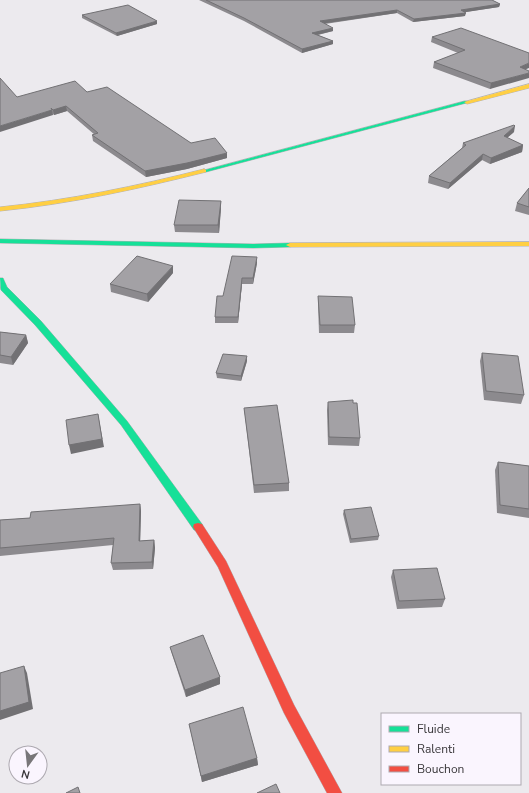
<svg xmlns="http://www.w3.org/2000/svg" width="529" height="793" font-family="'Nunito Sans',sans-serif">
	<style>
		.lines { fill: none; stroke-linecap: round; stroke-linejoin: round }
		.fast-casing { stroke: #b3b2b5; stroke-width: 1 }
		.slow-casing { stroke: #b3b2b5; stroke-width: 1 }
		.jam-casing { stroke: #b3b2b5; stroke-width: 1 }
		.fast { fill: #16e098; fill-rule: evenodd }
		.slow { fill: #ffcf43; fill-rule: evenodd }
		.jam { fill: #f24e42; fill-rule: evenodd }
		.wall { fill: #8c8a8e }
		.shaded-wall { fill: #727174 }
		.building { fill: #a3a1a5; stroke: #727174 }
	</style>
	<rect width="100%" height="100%" fill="#eceaee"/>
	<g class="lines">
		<g class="fast-casing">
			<g id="fast">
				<polygon points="465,101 470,102 206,172 201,171"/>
				<polygon points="0,239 253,244 290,243 294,245 290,247 253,248 0,243"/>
				<polygon points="0,278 3,278 7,287 41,321 127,421 202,524 203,527 202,530 198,531 194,530 121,425 35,325 1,290"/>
			</g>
		</g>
		<g class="slow-casing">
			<g id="slow">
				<polygon points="529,84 529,88 467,104 464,102"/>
				<path d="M204 169 206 170V172C138 189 70 204 0 211V207C69 200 137 186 204 169Z"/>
				<polygon points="529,242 529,246 290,247 286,245 290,243"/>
			</g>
		</g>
		<g class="jam-casing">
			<polygon id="jam" points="198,523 202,524 226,561 294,705 342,793 327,793 284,713 218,567 193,527 194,524"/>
		</g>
		<use href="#fast" class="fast"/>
		<use href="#slow" class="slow"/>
		<use href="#jam" class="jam"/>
	</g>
	<g class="wall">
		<polygon points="199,0 492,0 500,4 499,7 465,12 465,16 413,22 397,13 325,24 333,31 318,35 333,41 333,44 302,53 244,21"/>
		<polygon points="82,15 157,24 117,36 82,18"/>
		<polygon points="432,37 526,69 490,89 433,68 434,62 458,53 431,42"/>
		<polygon points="87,92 191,143 227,158 187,169 146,177 93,141 92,135 95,135 67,111 54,115 52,113 53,115 17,97"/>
		<polygon points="514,132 507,138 523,145 522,152 490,164 482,160 448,189 428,183 429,176 462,148 463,143"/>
		<polygon points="529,188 529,215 515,211 517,203"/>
		<polygon points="221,201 221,208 219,233 175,232 174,225"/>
		<polygon points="257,263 253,284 242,284 238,323 215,323 215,317 223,296"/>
		<polygon points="173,273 148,302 111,292 110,284"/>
		<polygon points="318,296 355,325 354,333 319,333 318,304"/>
		<polygon points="0,332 26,335 28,343 13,365 0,363"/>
		<polygon points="482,353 524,395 521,404 484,400 480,361"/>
		<polygon points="247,361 241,381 217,378 216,373"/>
		<polygon points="328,402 360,438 359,446 328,445 327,410"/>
		<polygon points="244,408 289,483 289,491 254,493 245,416"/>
		<polygon points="498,462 529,466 529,518 497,513 495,470"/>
		<polygon points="140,504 141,511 140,541 154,540 155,548 153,569 113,570 111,563 113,545 0,556 0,520 30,518"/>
		<polygon points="344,510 379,536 378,540 350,543 343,514"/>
		<polygon points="393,570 445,599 442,607 397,609 391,577"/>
		<polygon points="170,647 220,684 186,697 172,654"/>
		<polygon points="189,724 257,758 258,765 202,782"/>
	</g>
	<g class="shaded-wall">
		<polygon points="500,4 499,7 460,13 461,10"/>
		<polygon points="397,10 397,13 320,24 320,21"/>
		<polygon points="466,13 465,16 413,22 414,19"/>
		<polygon points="157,21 157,24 117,36 116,33"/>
		<polygon points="333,28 333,31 312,36 312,33"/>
		<polygon points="333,41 333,44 302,53 302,49"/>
		<polygon points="529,63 529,68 519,72 520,67"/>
		<polygon points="529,73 529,78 490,89 491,83"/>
		<polygon points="66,106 67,111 54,115 53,110"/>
		<polygon points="52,110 53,115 0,132 0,126"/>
		<polygon points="515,126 514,132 502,142 504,136"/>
		<polygon points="523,145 522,152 490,164 491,158"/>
		<polygon points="227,153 227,158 187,169 146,177 145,171"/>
		<polygon points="483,154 482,160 448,189 450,183"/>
		<polygon points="221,201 221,208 219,233 218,225"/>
		<polygon points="257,257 257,263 253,284 253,278"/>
		<polygon points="173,266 173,273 148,302 147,294"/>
		<polygon points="242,278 242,284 238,323 238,317"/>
		<polygon points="26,335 28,343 13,365 11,357"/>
		<polygon points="247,356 247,361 241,381 241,376"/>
		<polygon points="98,414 104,447 71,454 69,445"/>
		<polygon points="140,504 141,511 140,548 139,541"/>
		<polygon points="154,540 155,548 153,569 152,562"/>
		<polygon points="24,666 27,673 33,709 0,720 0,711"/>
		<polygon points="220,677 220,684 186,697 185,690"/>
		<polygon points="257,758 258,765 202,782 201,776"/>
	</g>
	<g class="building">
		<polygon points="206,0 492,0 500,4 461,10 466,13 414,19 397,10 320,21 333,28 312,33 333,41 302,49 244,18"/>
		<polygon points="128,5 157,21 116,33 82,15"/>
		<polygon points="461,28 529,53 529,63 520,67 529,71 529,73 491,83 434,62 465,50 432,37"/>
		<polygon points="0,78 17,97 75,81 87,92 107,87 191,143 215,138 227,153 187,163 145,171 92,135 98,133 66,106 53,110 51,108 52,110 0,126"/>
		<polygon points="514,125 515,126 504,136 523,145 491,158 483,154 450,183 429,176 466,145 463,143"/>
		<polygon points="529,188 529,207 517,203"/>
		<polygon points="179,200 221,201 218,225 174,225"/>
		<polygon points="137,256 173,266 147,294 110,284"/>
		<polygon points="232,256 257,257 253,278 242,278 238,317 215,317 217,296 223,296"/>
		<polygon points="318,296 352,297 355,325 320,325"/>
		<polygon points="0,332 26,335 11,357 0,355"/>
		<polygon points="482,353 518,356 524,395 486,391"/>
		<polygon points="223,354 247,356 241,376 216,373"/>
		<polygon points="353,400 353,403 357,403 360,438 329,437 328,402"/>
		<polygon points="277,405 289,483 254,485 244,408"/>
		<polygon points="98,414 102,439 69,445 66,420"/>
		<polygon points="498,462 529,466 529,509 500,505"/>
		<polygon points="140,504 139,541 154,540 152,562 111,563 114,538 0,548 0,520 30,518 31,512"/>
		<polygon points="371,507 379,536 351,539 344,510"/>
		<polygon points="437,568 445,599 399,601 393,570"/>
		<polygon points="203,635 220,677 185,690 170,647"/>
		<polygon points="24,666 29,702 0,711 0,673"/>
		<polygon points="243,707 257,758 201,776 189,724"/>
		<polygon points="276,784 280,793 257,793"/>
		<polygon points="78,787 80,793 66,793"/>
	</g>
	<rect x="381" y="713" width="140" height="72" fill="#faf5fe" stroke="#ada9b0"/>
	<rect x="389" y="726" width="20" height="6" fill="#16e098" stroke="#ada9b0"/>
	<text x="417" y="733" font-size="12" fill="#39373a">Fluide</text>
	<rect x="389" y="746" width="20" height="6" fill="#ffcf43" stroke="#ada9b0"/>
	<text x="417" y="753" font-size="12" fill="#39373a">Ralenti</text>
	<rect x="389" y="766" width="20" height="6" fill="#f24e42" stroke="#ada9b0"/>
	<text x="417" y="773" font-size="12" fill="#39373a">Bouchon</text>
	<g transform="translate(28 765) rotate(195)"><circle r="19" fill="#faf5fe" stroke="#ada9b0"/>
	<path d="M0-3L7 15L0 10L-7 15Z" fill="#787679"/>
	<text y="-6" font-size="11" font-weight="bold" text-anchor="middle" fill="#39373a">N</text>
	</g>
</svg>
